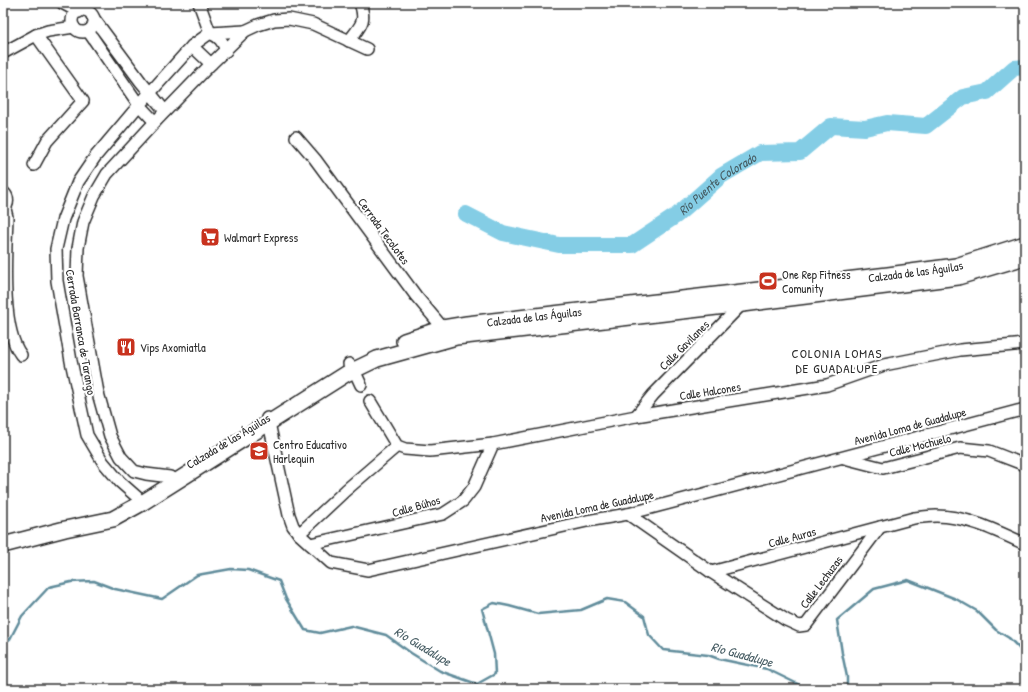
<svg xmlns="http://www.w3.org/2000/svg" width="1028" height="692" font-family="'Patrick Hand',sans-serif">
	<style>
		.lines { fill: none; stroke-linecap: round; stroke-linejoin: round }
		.stream { stroke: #608c9b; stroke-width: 2.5 }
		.river { stroke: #84cde5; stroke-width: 16 }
		.street-casing { stroke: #2b2b2b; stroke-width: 14 }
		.secondary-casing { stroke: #2b2b2b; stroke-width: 18 }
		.street { stroke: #fff; stroke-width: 11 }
		.secondary { stroke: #fff; stroke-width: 15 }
		.labels { text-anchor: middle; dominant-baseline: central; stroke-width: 4; stroke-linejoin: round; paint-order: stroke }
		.street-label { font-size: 12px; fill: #2b2b2b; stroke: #fff }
		.poi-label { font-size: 12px; fill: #2b2b2b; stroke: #fff; text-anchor: start }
		.water-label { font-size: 13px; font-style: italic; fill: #465c63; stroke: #fff }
		.neighbourhood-label { font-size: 13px; letter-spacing: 1px; fill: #2b2b2b; stroke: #fff }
	</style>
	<rect width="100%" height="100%" fill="#fff"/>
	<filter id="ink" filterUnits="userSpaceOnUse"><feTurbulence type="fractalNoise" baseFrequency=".025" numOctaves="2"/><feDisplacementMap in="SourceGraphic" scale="8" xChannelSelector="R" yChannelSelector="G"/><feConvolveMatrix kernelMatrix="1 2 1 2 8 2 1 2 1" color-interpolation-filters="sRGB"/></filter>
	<g filter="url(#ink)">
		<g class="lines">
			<g class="stream">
				<polyline points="3,642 10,639 22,616 49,587 71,582 94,581 115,589 162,599 197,575 231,569 248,570 279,581 286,599 305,630 320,633 351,626 386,635 411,653 440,671 477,684 495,674 494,654 482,609 494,603 509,606 538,614 581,610 607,599 625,602 644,616 649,635 663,650 708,655 719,659 767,669 808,689"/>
				<polyline points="839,689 847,686 847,677 842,653 837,620 874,589 908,580 956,599 977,611 996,630 1009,638 1018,647 1025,657"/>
			</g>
			<path class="river" id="s1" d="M466 214 503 233 559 245H632L677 215 721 176 760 153 800 152 831 126 865 128 887 123 926 126 963 97 987 92 1014 68 1025 67"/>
			<g class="street-casing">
				<g id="street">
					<polyline points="62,3 79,12"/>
					<path d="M199 3 210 33C219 37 223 41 226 51"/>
					<circle cx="83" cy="21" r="11"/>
					<polyline points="92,16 141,82 165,111"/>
					<polyline points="88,31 139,105 155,122"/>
					<path d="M349 41C360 26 367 22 360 3"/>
					<polyline points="192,46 211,64"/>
					<polyline points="3,53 36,35 48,31 74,27"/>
					<polyline points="296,137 315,159 416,296 443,328 449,332"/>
					<polyline points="34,165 47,141 83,101 36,35"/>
					<path d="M3 192C9 197 9 204 3 210"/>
					<path d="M5 209 7 217C6 252 0 327 21 355"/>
					<polyline points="349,364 354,370 361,385"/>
					<polyline points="370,401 397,446 405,449 430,451 493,444 636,416 827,385 884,365 960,350 1025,344"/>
					<polyline points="636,416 653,395 744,302"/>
					<polyline points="267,418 269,423 289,515 293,526 299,534 331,563 368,570 587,521 628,514 1025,409"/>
					<polyline points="844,458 883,468 960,448 989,451 1025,465"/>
					<polyline points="170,477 146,474 134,471 121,457 110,436 98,393 77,276 78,248 83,222 94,196 107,174 155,122 211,64 245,31 258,25 274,20 289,19 313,24 367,49"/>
					<polyline points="137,497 120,482 103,462 87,435 71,361 57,281 56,249 63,219 78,182 95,157 139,105 192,46 210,33 245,31"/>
					<polyline points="628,514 711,572 786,620 799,626 806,625 880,527"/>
					<polyline points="299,534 346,490 397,446"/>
					<polyline points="310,544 443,514 463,501 474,487 493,444"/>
					<path d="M711 572 914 518C922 517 929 516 936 516 967 516 997 531 1025 544"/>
				</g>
			</g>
			<g class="secondary-casing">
				<g id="secondary">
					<path id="s2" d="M404 341 443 328 467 324 888 275 956 266 1025 244"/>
					<polyline points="3,545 65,529 113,519 142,503 346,374 377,359 456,337 743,304 958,277 1025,257"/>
				</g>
			</g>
			<use href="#street" class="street"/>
			<use href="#secondary" class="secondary"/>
		</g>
	</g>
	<defs>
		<g id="supermarket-square" transform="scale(1)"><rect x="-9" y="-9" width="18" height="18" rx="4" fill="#c8321e" stroke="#fff"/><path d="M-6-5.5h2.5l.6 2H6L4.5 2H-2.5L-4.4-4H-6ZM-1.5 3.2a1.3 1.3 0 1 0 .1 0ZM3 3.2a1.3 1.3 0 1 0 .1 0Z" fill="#fff"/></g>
		<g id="stadium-square" transform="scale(1)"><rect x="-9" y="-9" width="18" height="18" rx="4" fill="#c8321e" stroke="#fff"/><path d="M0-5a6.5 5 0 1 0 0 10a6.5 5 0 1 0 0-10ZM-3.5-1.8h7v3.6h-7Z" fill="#fff"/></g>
		<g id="restaurant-square" transform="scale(1)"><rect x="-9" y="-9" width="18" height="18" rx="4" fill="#c8321e" stroke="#fff"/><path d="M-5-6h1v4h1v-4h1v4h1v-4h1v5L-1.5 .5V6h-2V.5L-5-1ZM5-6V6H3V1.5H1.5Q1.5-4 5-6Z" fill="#fff"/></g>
		<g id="school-square" transform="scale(1)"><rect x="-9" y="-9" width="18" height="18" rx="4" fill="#c8321e" stroke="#fff"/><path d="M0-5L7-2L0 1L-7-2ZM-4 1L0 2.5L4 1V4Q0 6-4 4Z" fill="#fff"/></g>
	</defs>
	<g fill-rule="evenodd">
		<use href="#supermarket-square" x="210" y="237"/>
		<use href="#stadium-square" x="768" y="281"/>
		<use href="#restaurant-square" x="126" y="347"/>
		<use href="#school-square" x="259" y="451"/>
	</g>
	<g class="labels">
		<g class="street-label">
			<text transform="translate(384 231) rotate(54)">Cerrada Tecolotes</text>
			<text stroke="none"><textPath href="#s2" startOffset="517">Calzada de las Águilas</textPath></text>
			<text stroke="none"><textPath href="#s2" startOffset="133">Calzada de las Águilas</textPath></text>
			<text transform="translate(81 332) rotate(80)">Cerrada Barranca de Tarango</text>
			<text transform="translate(684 345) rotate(-45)">Calle Gavilanes</text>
			<text transform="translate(710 391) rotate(-9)">Calle Halcones</text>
			<text transform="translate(910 426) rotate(-15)">Avenida Loma de Guadalupe</text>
			<text transform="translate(228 441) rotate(-31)">Calzada de las Águilas</text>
			<text transform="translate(920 445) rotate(-14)">Calle Mochuelo</text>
			<text transform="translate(416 506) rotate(-16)">Calle Búhos</text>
			<text transform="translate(597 506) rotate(-12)">Avenida Loma de Guadalupe</text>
			<text transform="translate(792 537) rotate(-15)">Calle Auras</text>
			<text transform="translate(821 582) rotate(-53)">Calle Lechuzas</text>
		</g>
		<g class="poi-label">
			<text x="224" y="237">Walmart Express</text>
			<text x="782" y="274">One Rep Fitness<tspan x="782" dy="14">Comunity</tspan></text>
			<text x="140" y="347">Vips Axomiatla</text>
			<text x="273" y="444">Centro Educativo<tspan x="273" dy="14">Harlequin</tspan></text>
		</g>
		<g class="water-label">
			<text stroke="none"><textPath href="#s1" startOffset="277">Río Puente Colorado</textPath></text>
			<text transform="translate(423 646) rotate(31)">Río Guadalupe</text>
			<text transform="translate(742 654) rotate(15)">Río Guadalupe</text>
		</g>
		<g class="neighbourhood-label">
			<text x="837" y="353">COLONIA LOMAS<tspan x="837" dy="15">DE GUADALUPE</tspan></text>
		</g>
	</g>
	<rect width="1028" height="692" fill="none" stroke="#fff" stroke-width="16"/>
	<rect x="8" y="8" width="1012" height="676" fill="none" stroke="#2b2b2b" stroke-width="1.5" filter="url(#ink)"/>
</svg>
